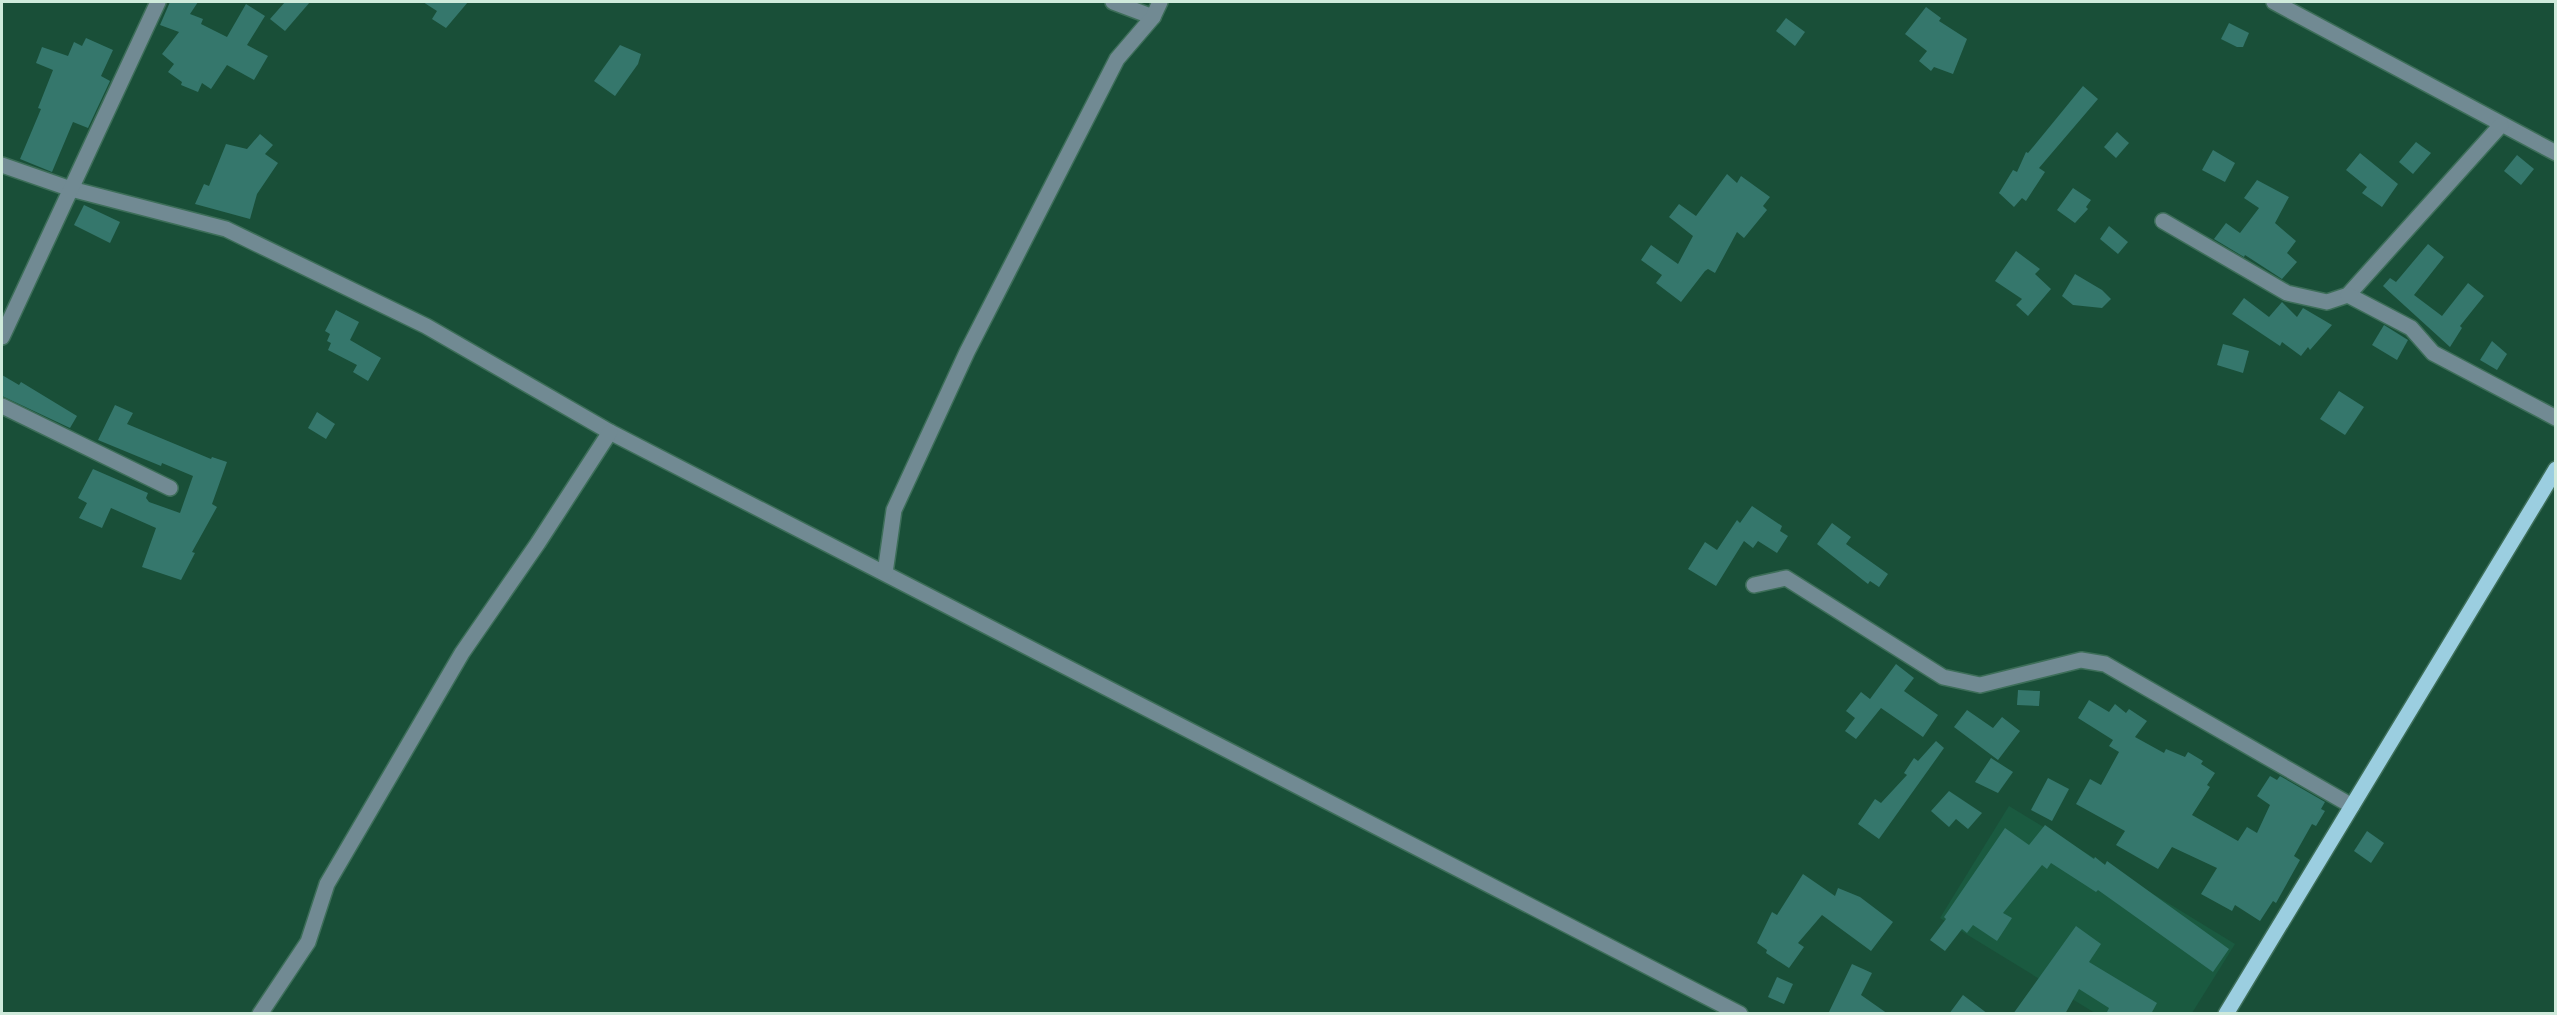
<svg xmlns="http://www.w3.org/2000/svg" width="2557" height="1015" font-family="'Roboto Condensed',sans-serif">
	<style>
		.built { fill: #1a5a40 }
		.building { fill: #35776c }
		.lines { fill: none; stroke-linecap: round; stroke-linejoin: round }
		.minor-casing { stroke: #3d6e59; stroke-width: 18 }
		.major-casing { stroke: #3d6e59; stroke-width: 18 }
		.minor { stroke: #718a93; stroke-width: 15 }
		.major { stroke: #9bcee0; stroke-width: 15 }
	</style>
	<rect width="100%" height="100%" fill="#194f38"/>
	<polygon class="built" points="2009,806 2235,944 2192,1013 2095,1013 1940,918"/>
	<g class="building">
		<polygon points="170,2 198,2 190,14 203,19 201,24 227,37 246,4 265,16 247,45 268,56 254,80 227,65 211,89 202,83 198,92 181,85 182,82 168,72 174,64 162,54 179,32 160,25"/>
		<polygon points="285,2 310,2 285,31 270,19"/>
		<polygon points="423,2 468,2 446,28 432,19 437,11"/>
		<polygon points="1926,7 1941,18 1939,21 1967,39 1953,74 1934,67 1931,71 1919,61 1927,51 1905,34"/>
		<polygon points="1786,18 1805,32 1795,46 1776,31"/>
		<polygon points="2229,23 2249,33 2243,47 2237,47 2221,39"/>
		<polygon points="86,38 113,50 101,76 110,81 88,128 73,122 52,172 20,159 41,109 38,108 53,70 36,63 42,47 68,56 74,42 82,46"/>
		<polygon points="620,45 641,54 638,64 615,96 594,81"/>
		<polygon points="2083,86 2098,99 2039,168 2045,172 2026,201 2022,198 2014,207 1999,193 2013,170 2017,172 2026,152 2028,153"/>
		<polygon points="2117,132 2129,143 2116,158 2104,147"/>
		<polygon points="260,134 273,145 265,154 278,163 257,194 250,219 195,204 204,184 209,186 226,144 247,149"/>
		<polygon points="2416,142 2431,153 2413,174 2399,162"/>
		<polygon points="2213,150 2235,163 2225,182 2202,170"/>
		<polygon points="2360,153 2398,184 2382,207 2362,193 2367,187 2346,170"/>
		<polygon points="2517,155 2534,169 2521,185 2504,171"/>
		<polygon points="1727,174 1737,183 1741,176 1770,197 1763,206 1767,210 1744,238 1737,232 1715,273 1708,269 1705,271 1681,302 1656,283 1662,275 1641,260 1651,245 1678,264 1693,236 1669,217 1679,204 1696,216"/>
		<polygon points="2257,180 2289,197 2275,223 2296,241 2287,253 2297,262 2282,279 2245,255 2244,257 2214,239 2226,223 2240,233 2259,208 2244,198"/>
		<polygon points="2073,188 2091,200 2086,207 2088,209 2075,223 2057,210"/>
		<polygon points="84,205 120,222 110,243 74,225"/>
		<polygon points="2109,226 2128,242 2118,254 2100,239"/>
		<polygon points="2428,244 2444,257 2414,295 2442,316 2468,283 2484,296 2460,326 2462,328 2450,347 2383,286 2390,278 2396,282"/>
		<polygon points="2016,251 2040,269 2035,274 2051,289 2028,316 2016,305 2022,299 1995,281"/>
		<polygon points="2075,274 2102,290 2111,299 2102,308 2073,305 2062,296"/>
		<polygon points="2244,298 2269,317 2282,302 2297,317 2303,308 2332,325 2310,350 2308,347 2301,356 2282,342 2280,346 2232,314"/>
		<polygon points="336,310 359,322 350,340 381,358 368,381 353,372 357,365 328,350 331,343 327,341 330,334 325,331"/>
		<polygon points="2384,325 2408,340 2397,360 2372,345"/>
		<polygon points="2492,341 2507,354 2497,370 2480,360"/>
		<polygon points="2223,344 2249,351 2243,373 2217,365"/>
		<polygon points="2,375 19,385 21,382 77,416 70,428 2,396"/>
		<polygon points="2339,391 2364,407 2345,435 2320,419"/>
		<polygon points="115,405 133,413 127,424 211,459 212,457 227,462 212,504 217,507 192,552 195,553 181,580 142,567 156,528 111,508 102,528 79,518 87,503 78,498 93,469 148,493 146,498 149,502 180,513 193,476 162,463 161,466 98,440"/>
		<polygon points="317,412 335,424 326,439 308,428"/>
		<polygon points="1752,506 1782,526 1780,531 1788,536 1777,553 1758,541 1753,548 1744,541 1716,586 1688,569 1705,542 1717,550 1737,520 1740,523"/>
		<polygon points="1832,523 1851,537 1846,544 1888,574 1879,587 1870,581 1868,584 1817,544"/>
		<polygon points="1896,664 1914,678 1904,691 1938,715 1923,737 1881,708 1856,739 1845,731 1855,718 1846,711 1861,692 1870,699"/>
		<polygon points="2018,690 2040,691 2039,706 2017,705"/>
		<polygon points="2089,700 2109,712 2115,704 2126,713 2129,709 2147,721 2135,737 2164,753 2166,749 2185,757 2188,752 2203,761 2201,764 2215,773 2207,785 2210,787 2192,815 2238,841 2247,827 2257,833 2270,805 2257,796 2270,776 2277,780 2280,776 2325,802 2321,809 2325,811 2316,826 2312,824 2294,856 2300,860 2276,903 2273,901 2260,921 2235,905 2232,911 2201,894 2217,868 2172,847 2158,869 2116,845 2125,831 2076,804 2090,779 2101,785 2119,752 2109,746 2113,740 2078,718"/>
		<polygon points="1967,710 1993,728 2002,717 2020,731 1998,760 1954,727"/>
		<polygon points="1936,741 1944,748 1879,839 1858,824 1875,799 1881,803 1907,775 1904,773 1914,758 1918,761"/>
		<polygon points="1991,758 2013,772 1998,793 1975,782"/>
		<polygon points="2048,778 2069,789 2052,821 2031,810"/>
		<polygon points="1949,791 1982,813 1968,829 1956,819 1949,827 1931,811"/>
		<polygon points="2045,825 2094,859 2095,857 2105,865 2107,861 2229,949 2213,972 2098,890 2096,892 2051,863 2047,869 2042,865 2003,913 2012,918 1997,941 1973,925 1967,933 1962,929 1945,951 1930,940 1946,919 1944,917 2005,828 2029,845"/>
		<polygon points="2367,831 2384,843 2371,863 2354,851"/>
		<polygon points="1803,874 1835,896 1838,888 1860,897 1893,922 1871,951 1822,915 1798,943 1804,947 1789,968 1766,953 1767,950 1757,943 1772,912 1777,915"/>
		<polygon points="2076,926 2101,944 2089,962 2157,1003 2151,1014 2106,1014 2109,1008 2079,989 2065,1014 2013,1014"/>
		<polygon points="1852,964 1872,973 1861,995 1888,1014 1828,1014"/>
		<polygon points="1777,977 1793,984 1784,1004 1768,997"/>
		<polygon points="1963,995 1988,1014 1949,1014"/>
	</g>
	<g class="lines">
		<g class="minor-casing">
			<g id="minor">
				<polyline points="1113,2 1153,17"/>
				<polyline points="2274,2 2556,153"/>
				<polyline points="2,165 71,189 226,229 426,326 610,432 1740,1014"/>
				<polyline points="2163,221 2287,293 2327,302 2348,295 2501,125"/>
				<polyline points="2348,295 2411,328 2433,353 2556,418"/>
				<polyline points="2,337 158,2"/>
				<polyline points="2,406 170,488"/>
				<polyline points="885,573 894,510 967,352 1117,59 1153,17 1160,2"/>
				<polyline points="1754,585 1786,578 1943,677 1980,685 2081,660 2105,664 2352,806"/>
				<polyline points="260,1014 308,942 327,884 462,653 538,543 610,432"/>
			</g>
		</g>
		<g class="major-casing">
			<polyline id="major" points="2226,1014 2556,469"/>
		</g>
		<use href="#minor" class="minor"/>
		<use href="#major" class="major"/>
	</g>
	<rect width="2557" height="1015" fill="none" stroke="#cfeadb" stroke-width="6"/>
</svg>
